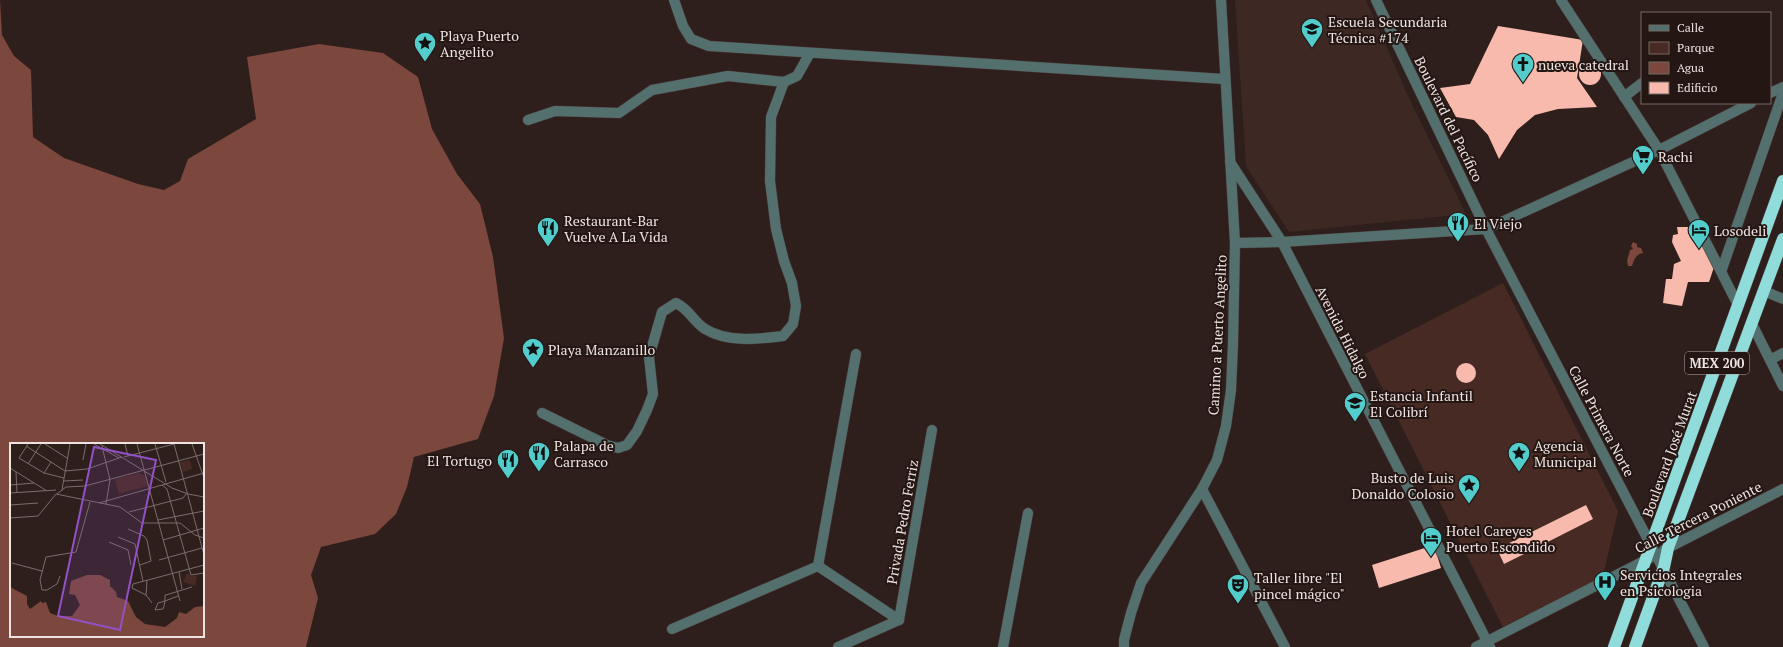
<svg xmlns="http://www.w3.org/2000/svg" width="1783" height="647" font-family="'PT Serif',serif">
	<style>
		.built { fill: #3d2824 }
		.green { fill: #482a24 }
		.water { fill: #7c473d; fill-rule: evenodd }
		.building { fill: #f8baad }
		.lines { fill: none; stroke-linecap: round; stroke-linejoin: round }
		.minor-casing { stroke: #493a38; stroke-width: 11 }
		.highway-casing { stroke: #493a38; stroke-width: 13 }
		.minor { stroke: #53706f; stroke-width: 10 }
		.highway { stroke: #90dcdb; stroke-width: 12 }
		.labels { text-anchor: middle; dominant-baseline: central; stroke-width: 4; stroke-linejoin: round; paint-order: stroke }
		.shield { fill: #241613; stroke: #b1a6a3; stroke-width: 1 }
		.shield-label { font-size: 13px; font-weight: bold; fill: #ede3e1 }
		.poi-label { font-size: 14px; fill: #ede3e1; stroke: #241613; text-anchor: start }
		.street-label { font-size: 14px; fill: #ede3e1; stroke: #241613 }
		.inset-road { fill: none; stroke: #7a6d6b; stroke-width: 1 }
		.view { fill: #9251c6; fill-opacity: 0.15; stroke: #9251c6; stroke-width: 2 }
		.inset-edge { fill: none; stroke: #ede3e1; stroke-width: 2 }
	</style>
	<rect width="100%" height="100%" fill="#2e1f1c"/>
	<polygon class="built" points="1235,0 1366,0 1408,96 1466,214 1289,232 1246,166"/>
	<polygon class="green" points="1503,283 1618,511 1603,576 1503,627 1365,354"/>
	<g class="water">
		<path d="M0 0 2 35 14 56 31 70 33 137 64 158 138 184 164 190 180 181 188 159 256 119 247 57 319 44 383 53 418 77 432 129 457 174 480 204 493 257 504 338 494 396 478 439 414 457 407 487 396 514 375 534 321 547 311 575 318 598 306 647H0ZM11 444H203V636H11Z"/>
		<path d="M1633 242 1637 244V247L1641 248 1643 253C1636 254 1634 260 1632 266H1628L1627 261 1630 250 1633 249 1631 246Z"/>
	</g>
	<g class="building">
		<polygon points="1498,26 1583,40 1577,78 1597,107 1558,109 1535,115 1517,130 1499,159 1488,135 1474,120 1456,117 1440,88 1470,84"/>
		<circle cx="1590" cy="74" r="11"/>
		<polygon points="1677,227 1696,227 1715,264 1709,282 1688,282 1682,306 1663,303 1666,279 1672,279 1674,264 1681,261 1672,242 1673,235 1678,234"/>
		<circle cx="1466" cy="373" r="10"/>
		<polygon points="1586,505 1593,519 1504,564 1497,549"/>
		<polygon points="1434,545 1441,568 1379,588 1372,565"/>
	</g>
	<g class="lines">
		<g class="minor-casing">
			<g id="minor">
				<polyline points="674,0 683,26 691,39 709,46 1224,79"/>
				<polyline points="1376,0 1486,229 1704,647"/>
				<polyline points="1561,0 1659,150 1738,305"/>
				<polyline points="1770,93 1783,87"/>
				<polyline points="1624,97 1642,83"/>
				<polyline points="528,120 555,111 619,113 652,90 728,76 784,82 797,76 810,53"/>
				<polyline points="1230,162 1282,242 1490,647"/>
				<polyline points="1235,243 1282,242 1486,229 1659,150 1751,103"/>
				<polyline points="1722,269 1783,93"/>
				<polyline points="1764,291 1783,299"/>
				<polyline points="1752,324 1783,386"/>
				<polyline points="1770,360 1783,353"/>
				<path d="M542 413 607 445 618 448 627 445 637 431 647 410 653 394 649 357 662 312 676 303C690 310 693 321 705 329 728 343 758 339 783 336L793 324 796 306 792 283 784 261 776 229 770 181 771 117 784 82"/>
				<polyline points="1202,489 1285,647"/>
				<polyline points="1664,550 1783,489"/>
				<polyline points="818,566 856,354"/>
				<polyline points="818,566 899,620"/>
				<polyline points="899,620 932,430"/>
				<polyline points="672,629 818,566"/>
				<polyline points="838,647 899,620"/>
				<polyline points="1003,647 1028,513"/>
				<polyline points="1124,647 1124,640 1131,613 1141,583 1202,489 1217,460 1226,426 1231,390 1233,344 1235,243 1221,0"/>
				<polyline points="1476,647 1650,558"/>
			</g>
		</g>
		<g class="highway-casing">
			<g id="highway">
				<polyline points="1614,647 1783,181"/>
				<polyline points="1635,647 1664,567 1668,548 1783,239"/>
			</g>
		</g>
		<use href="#minor" class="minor"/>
		<use href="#highway" class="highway"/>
	</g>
	<defs>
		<g id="school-pin" transform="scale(1.15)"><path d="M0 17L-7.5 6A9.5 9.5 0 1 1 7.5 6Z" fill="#52cdcc" stroke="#241613"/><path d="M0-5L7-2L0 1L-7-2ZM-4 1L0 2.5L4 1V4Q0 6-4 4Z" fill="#111"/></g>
		<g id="sight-pin" transform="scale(1.15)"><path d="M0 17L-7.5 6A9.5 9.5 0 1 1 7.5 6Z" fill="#52cdcc" stroke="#241613"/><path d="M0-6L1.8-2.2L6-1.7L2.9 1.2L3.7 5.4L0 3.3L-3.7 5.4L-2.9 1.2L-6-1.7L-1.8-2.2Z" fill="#111"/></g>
		<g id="church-pin" transform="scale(1.15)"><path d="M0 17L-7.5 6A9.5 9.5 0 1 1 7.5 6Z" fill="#52cdcc" stroke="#241613"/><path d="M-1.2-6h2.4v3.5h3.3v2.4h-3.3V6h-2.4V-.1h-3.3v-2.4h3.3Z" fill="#111"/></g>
		<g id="supermarket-pin" transform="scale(1.15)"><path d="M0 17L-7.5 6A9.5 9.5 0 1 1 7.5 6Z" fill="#52cdcc" stroke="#241613"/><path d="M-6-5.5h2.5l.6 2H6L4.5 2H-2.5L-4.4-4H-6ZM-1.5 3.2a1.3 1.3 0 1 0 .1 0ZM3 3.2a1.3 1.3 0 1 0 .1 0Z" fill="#111"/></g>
		<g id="restaurant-pin" transform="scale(1.15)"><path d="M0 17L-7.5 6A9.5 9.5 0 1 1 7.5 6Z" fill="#52cdcc" stroke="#241613"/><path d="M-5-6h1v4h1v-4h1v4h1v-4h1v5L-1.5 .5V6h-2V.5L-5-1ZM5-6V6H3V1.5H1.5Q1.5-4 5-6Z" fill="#111"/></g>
		<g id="hotel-pin" transform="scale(1.15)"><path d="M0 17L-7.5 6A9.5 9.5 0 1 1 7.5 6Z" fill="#52cdcc" stroke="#241613"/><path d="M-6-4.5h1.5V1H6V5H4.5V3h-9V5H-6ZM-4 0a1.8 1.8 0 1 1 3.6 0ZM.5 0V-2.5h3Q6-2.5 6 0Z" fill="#111"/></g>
		<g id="hospital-pin" transform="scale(1.15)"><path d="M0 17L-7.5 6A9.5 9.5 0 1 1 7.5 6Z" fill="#52cdcc" stroke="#241613"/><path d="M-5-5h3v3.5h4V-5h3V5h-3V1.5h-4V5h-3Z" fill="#111"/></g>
		<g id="theatre-pin" transform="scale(1.15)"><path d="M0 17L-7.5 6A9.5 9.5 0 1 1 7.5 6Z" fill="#52cdcc" stroke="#241613"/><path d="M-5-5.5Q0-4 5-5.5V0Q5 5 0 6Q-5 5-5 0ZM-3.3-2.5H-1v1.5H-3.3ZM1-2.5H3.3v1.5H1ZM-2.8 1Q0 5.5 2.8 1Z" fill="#111"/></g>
	</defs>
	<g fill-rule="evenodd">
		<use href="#school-pin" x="1312" y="29"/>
		<use href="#sight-pin" x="425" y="43"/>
		<use href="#church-pin" x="1523" y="64"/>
		<use href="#supermarket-pin" x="1643" y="156"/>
		<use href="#restaurant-pin" x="1458" y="223"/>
		<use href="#restaurant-pin" x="548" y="228"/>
		<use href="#hotel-pin" x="1699" y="230"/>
		<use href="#sight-pin" x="533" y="349"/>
		<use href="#school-pin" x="1355" y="403"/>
		<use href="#restaurant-pin" x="539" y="453"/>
		<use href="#sight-pin" x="1519" y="453"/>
		<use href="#restaurant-pin" x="508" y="460"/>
		<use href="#sight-pin" x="1469" y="485"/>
		<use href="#hotel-pin" x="1431" y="538"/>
		<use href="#hospital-pin" x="1605" y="582"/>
		<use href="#theatre-pin" x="1238" y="585"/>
	</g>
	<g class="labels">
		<rect class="shield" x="1685" y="352" width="64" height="22" rx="3"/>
		<g class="shield-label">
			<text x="1717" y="363">MEX 200</text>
		</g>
		<g class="poi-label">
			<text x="1328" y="21">Escuela Secundaria<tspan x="1328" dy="16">Técnica #174</tspan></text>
			<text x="440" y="35">Playa Puerto<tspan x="440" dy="16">Angelito</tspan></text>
			<text x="1538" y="64">nueva catedral</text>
			<text x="1658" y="156">Rachi</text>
			<text x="564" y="220">Restaurant-Bar<tspan x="564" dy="16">Vuelve A La Vida</tspan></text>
			<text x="1474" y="223">El Viejo</text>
			<text x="1714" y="230">Losodeli</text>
			<text x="548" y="349">Playa Manzanillo</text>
			<text x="1370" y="395">Estancia Infantil<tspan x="1370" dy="16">El Colibrí</tspan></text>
			<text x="554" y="445">Palapa de<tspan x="554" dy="16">Carrasco</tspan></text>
			<text x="1534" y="445">Agencia<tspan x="1534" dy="16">Municipal</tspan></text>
			<text x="492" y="460" text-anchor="end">El Tortugo</text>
			<text x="1454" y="477" text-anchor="end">Busto de Luis<tspan x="1454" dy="16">Donaldo Colosio</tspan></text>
			<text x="1446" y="530">Hotel Careyes<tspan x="1446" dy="16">Puerto Escondido</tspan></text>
			<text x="1620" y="574">Servicios Integrales<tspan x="1620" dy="16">en Psicologia</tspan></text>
			<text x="1254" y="577">Taller libre "El<tspan x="1254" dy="16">pincel mágico"</tspan></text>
		</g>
		<g class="street-label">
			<text transform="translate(1449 119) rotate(64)">Boulevard del Pacífico</text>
			<text transform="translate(1343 332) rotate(63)">Avenida Hidalgo</text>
			<text transform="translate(1217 335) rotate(-87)">Camino a Puerto Angelito</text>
			<text transform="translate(1602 421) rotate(62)">Calle Primera Norte</text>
			<text transform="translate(1669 454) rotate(-70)">Boulevard José Murat</text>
			<text transform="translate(1698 517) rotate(-27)">Calle Tercera Poniente</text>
			<text transform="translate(902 522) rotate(-80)">Privada Pedro Ferriz</text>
		</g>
	</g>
	<g transform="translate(10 443)">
		<rect width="194" height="194" fill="#2e1f1c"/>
		<path d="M180 17 182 26 173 29 170 19ZM129 30 135 33 138 43 109 51 105 36ZM177 130 181 133H187L185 143 173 139Z" fill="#482a24"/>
		<path d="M77 132H90L100 137V143L106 149 107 154 118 158 126 174 135 181 155 184 167 175 169 169 176 171 185 164 194 163V193H0V144L17 153V161L20 166 31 158 32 160 36 159 40 170 48 173H62L70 162 65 152 59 151 61 138Z" fill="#7c473d"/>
		<path class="inset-road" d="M18 1 9 15 34 30 54 35M35 1 57 15M84 1 109 15M90 1 162 45 178 51 194 54M115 1 118 13M127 1 170 158M145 1 156 39M164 1 194 112M182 1 194 35M16 3 55 28M92 3 100 37 96 61M114 14 164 1M73 17 76 1M18 21 31 1M0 25 37 48M55 28 77 26 112 14M6 29 7 49M34 30 41 19M54 38 73 37M0 42 24 40M152 42 157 46 181 132 194 130M52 47 60 1M0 50 46 47M47 51 56 44 75 43 194 11M89 60 194 30M0 62 28 60M119 69 173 55 176 51M0 75 28 73 46 51 110 64 132 80H170L185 92 194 95M148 77 194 68M118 86 134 93 137 97 141 118 130 122M108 94 125 101M153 97 194 85M99 99 118 107M125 101 133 138M118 107 121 122M149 117 192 105M2 120 32 128M169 129 172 146M50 133 47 141 37 147H32L30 137 36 114 66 109 80 59M136 152 137 137M168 153 155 158 148 160 145 167 153 166 154 163 155 158V152H156L182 144M142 160 136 152 122 145 123 141 194 122"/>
		<path class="view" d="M84 4 146 17 110 187 48 173Z"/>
		<rect width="194" height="194" class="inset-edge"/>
	</g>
	<rect x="1641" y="12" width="130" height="92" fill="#241613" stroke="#746865"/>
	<rect x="1649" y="25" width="20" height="6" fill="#53706f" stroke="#746865"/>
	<text x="1677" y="32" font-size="12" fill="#ede3e1">Calle</text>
	<rect x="1649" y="42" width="20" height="12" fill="#482a24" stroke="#746865"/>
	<text x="1677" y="52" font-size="12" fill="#ede3e1">Parque</text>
	<rect x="1649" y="62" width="20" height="12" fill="#7c473d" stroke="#746865"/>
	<text x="1677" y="72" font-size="12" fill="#ede3e1">Agua</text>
	<rect x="1649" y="82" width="20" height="12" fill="#f8baad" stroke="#746865"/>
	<text x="1677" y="92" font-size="12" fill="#ede3e1">Edificio</text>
</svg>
